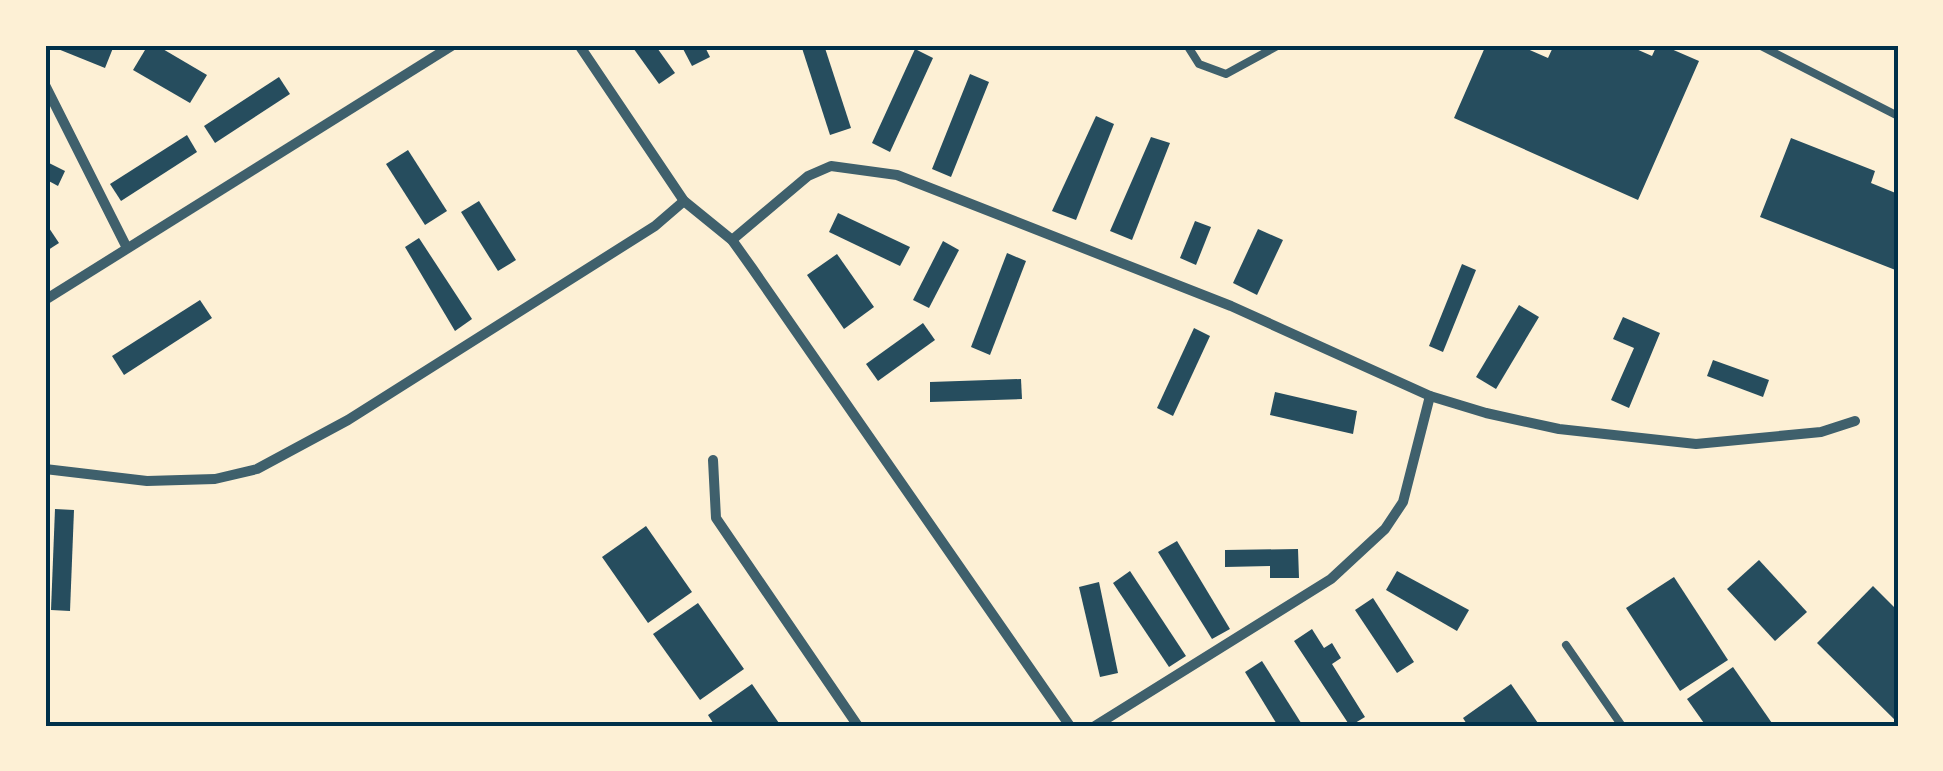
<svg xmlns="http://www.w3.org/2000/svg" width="1943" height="771" font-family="Helvetica,sans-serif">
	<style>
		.building { fill: #264d5e }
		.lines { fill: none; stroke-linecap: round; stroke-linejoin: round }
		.service { stroke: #3f606c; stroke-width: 8 }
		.minor { stroke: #3f606c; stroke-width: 10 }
		.neatline { fill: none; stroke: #003049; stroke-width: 4 }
	</style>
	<rect width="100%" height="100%" fill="#fdf0d5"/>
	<g class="building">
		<polygon points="48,45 105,45 113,48 105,68"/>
		<polygon points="148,45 156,45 207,75 190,103 133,70"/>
		<polygon points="631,45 655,45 675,73 659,84"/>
		<polygon points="681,45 704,45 710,57 692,66"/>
		<polygon points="801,45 824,45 851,128 830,135"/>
		<polygon points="1486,45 1518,45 1548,58 1554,45 1627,45 1652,56 1657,45 1662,45 1699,61 1638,200 1454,118"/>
		<polygon points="915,49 933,58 890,152 872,143"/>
		<polygon points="970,74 989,82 951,177 932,169"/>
		<polygon points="279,77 290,94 215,143 204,126"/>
		<polygon points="1096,116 1114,124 1076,220 1052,211"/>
		<polygon points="187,135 197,152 121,201 110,184"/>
		<polygon points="1151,137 1170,143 1132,240 1110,231"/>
		<polygon points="1791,138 1875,171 1871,183 1898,194 1898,271 1760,217"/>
		<polygon points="408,150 447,211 425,225 386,164"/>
		<polygon points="45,161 65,171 58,186 45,179"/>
		<polygon points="479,201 516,260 498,271 461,212"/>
		<polygon points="838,213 910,247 900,266 829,232"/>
		<polygon points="1195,221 1211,227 1196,265 1180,258"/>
		<polygon points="45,222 59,243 45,252"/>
		<polygon points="1258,229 1283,240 1257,295 1233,283"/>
		<polygon points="419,238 472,319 455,331 405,247"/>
		<polygon points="943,241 959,250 929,308 913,300"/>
		<polygon points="1007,253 1026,261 990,355 971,347"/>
		<polygon points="837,254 874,307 844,329 807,275"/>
		<polygon points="1462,264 1476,270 1443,352 1429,346"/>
		<polygon points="200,300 212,318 124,375 112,356"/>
		<polygon points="1519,305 1539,317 1496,389 1476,377"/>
		<polygon points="1623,317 1660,333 1629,408 1611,400 1634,348 1613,339"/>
		<polygon points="923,323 935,340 878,381 866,364"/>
		<polygon points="1194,328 1210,336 1173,416 1157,408"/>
		<polygon points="1713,360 1769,380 1763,397 1707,376"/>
		<polygon points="1021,379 1022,399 930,402 930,382"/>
		<polygon points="1275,392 1357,411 1353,434 1270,415"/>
		<polygon points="55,509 74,510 70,611 51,610"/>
		<polygon points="646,526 692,592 648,623 602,557"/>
		<polygon points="1177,541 1230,629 1212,639 1158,552"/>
		<polygon points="1298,549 1299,578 1270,578 1270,566 1225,567 1225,550"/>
		<polygon points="1759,560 1807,612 1775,641 1727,589"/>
		<polygon points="1130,571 1186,656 1169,667 1113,583"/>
		<polygon points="1397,571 1469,610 1457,631 1386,590"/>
		<polygon points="1674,577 1728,660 1680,691 1626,608"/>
		<polygon points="1099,582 1118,673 1100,677 1079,587"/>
		<polygon points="1873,586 1898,611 1898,723 1817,643"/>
		<polygon points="1373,598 1414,662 1397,673 1355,610"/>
		<polygon points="698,603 744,669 700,700 653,634"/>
		<polygon points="1312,629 1324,648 1332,643 1341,658 1332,664 1365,717 1350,726 1294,641"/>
		<polygon points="1262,661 1303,726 1278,726 1245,672"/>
		<polygon points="1733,667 1774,726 1706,726 1687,699"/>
		<polygon points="752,684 781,726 715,726 708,715"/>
		<polygon points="1511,684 1540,726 1468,726 1463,718"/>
	</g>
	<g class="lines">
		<g class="service">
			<polyline points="1187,45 1199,64 1226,74 1279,45"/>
			<polyline points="1759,45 1898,116"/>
			<polyline points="1566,645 1622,726"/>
		</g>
		<g class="minor">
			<polyline points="579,45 684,201 732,240 752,268 1070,726"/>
			<polyline points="45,85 126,246"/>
			<polyline points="732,240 808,176 831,166 897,175 1231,306 1430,396 1486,413 1559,429 1696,444 1821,432 1855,421"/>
			<polyline points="45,300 453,45"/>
			<polyline points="713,460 716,518 858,726"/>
			<polyline points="45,469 147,481 215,479 257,469 348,420 655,226 684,201"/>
			<polyline points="1095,726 1331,579 1385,529 1403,502 1430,396"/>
		</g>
	</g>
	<rect width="1943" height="771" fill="none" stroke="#fdf0d5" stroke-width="95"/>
	<rect x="48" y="48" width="1848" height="676" class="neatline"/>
</svg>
